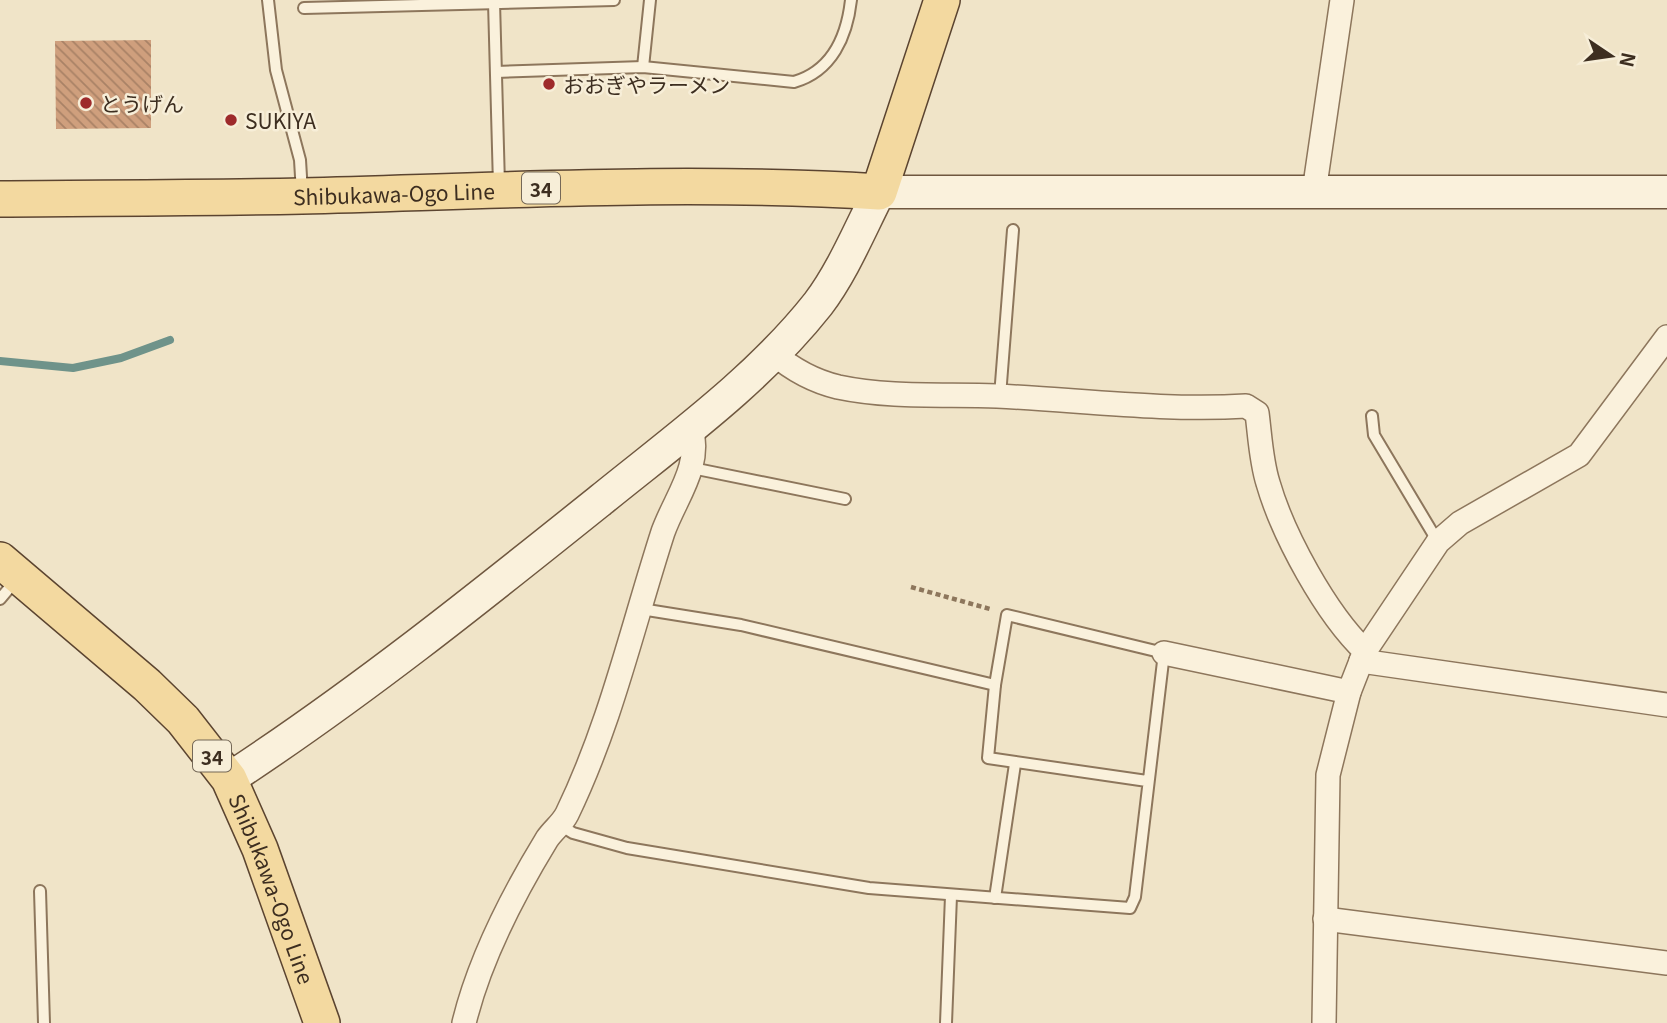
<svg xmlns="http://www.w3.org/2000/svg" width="1667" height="1023" font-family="Georgia,'Noto Sans JP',serif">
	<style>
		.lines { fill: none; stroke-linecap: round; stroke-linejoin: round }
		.stream { stroke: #6f938a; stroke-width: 8 }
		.building { fill: url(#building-back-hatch) }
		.lane-casing { stroke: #8d765c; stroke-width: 14 }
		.street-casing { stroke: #8d765c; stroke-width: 26 }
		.secondary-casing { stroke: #6f573f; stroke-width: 35 }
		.primary-casing { stroke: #5b4430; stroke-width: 38 }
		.path { stroke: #8d765c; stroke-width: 4.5; stroke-dasharray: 5 3.5; stroke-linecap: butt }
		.lane { stroke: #faf1dc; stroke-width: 10 }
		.street { stroke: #faf1dc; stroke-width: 23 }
		.secondary { stroke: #faf1dc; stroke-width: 32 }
		.primary { stroke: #f3d9a0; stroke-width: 35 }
		.poi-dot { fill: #9e2a2b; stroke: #f7eed8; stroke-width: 2.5 }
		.labels { text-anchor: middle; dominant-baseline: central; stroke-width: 5; stroke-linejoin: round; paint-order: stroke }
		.shield { fill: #f7eed8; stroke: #756857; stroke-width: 2 }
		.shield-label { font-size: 19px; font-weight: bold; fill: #3d2e20 }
		.poi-label { font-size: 21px; fill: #3d2e20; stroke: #f7eed8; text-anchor: start }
		.street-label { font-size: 21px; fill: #3d2e20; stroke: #f7eed8 }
	</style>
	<defs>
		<pattern id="building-back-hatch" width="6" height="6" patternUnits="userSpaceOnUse" patternTransform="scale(1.75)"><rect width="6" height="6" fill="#cf9f7d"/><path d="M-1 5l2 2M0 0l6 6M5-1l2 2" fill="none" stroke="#a98266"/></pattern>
	</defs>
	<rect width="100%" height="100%" fill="#f0e4c8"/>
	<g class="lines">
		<polyline class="stream" points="0,361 73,368 121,358 170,340"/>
	</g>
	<polygon class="building" points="151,40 151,128 56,129 55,41"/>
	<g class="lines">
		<g class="lane-casing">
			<g id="lane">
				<polyline points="268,0 276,70 300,160 302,193"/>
				<polyline points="494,2 499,185"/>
				<polyline points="304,8 614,0"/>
				<polyline points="643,67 650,0"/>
				<path d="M496 72 643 67 794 82C832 71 847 36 851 0"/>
				<polyline points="1000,396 1013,230"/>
				<polyline points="1372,416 1374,435 1438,542"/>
				<polyline points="692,468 845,499"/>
				<polyline points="0,599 16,580"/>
				<polyline points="641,609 741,625 995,685"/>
				<polyline points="560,825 573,833 627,848 869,888 1130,908 1135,897 1164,653 1007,615 995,685 988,758 1147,781"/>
				<polyline points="40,891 44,1023"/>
				<polyline points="995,898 1015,764"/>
				<polyline points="946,1023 951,896"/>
			</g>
		</g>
		<g class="street-casing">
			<g id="street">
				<polyline points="1314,192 1342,0"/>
				<path d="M773 353C793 370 813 381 838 387 890 398 945 394 997 396 1081 400 1163 411 1246 406L1257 413C1260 436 1261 461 1268 483 1283 535 1326 614 1365 651"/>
				<polyline points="1164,653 1349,692"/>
				<polyline points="1361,661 1667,705"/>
				<polyline points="1325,919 1667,963"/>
				<path d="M464 1023C479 961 514 893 547 839 553 830 562 824 567 814 611 723 632 628 663 532 676 496 702 467 691 427"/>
				<polyline points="1324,1023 1328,775 1349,692 1365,651 1438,542 1460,523 1579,455 1667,337"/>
			</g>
		</g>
		<g class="secondary-casing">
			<path id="secondary" d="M229 779C359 694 481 596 602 499 676 439 758 380 818 304 843 271 860 229 879 192H1667"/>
		</g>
		<g class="primary-casing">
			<g id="primary">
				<path id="s1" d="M0 199C101 198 201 198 302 196 494 191 687 180 879 192L942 0"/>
				<path id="s2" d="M0 560 147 685 183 720 229 779 260 849 322 1023"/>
			</g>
		</g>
		<polyline class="path" points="911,587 990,609"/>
		<use href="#lane" class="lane"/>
		<use href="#street" class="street"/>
		<use href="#secondary" class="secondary"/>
		<use href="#primary" class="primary"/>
	</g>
	<g class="poi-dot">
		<circle cx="549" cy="84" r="7"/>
		<circle cx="86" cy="103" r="7"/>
		<circle cx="231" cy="120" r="7"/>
	</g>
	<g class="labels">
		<g class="shield">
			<rect x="522" y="172.5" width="38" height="31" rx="5"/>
			<rect x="193" y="740.5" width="38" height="31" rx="5"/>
		</g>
		<g class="shield-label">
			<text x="541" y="188">34</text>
			<text x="212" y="756">34</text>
		</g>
		<g class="poi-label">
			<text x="563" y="84">おおぎやラーメン</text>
			<text x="100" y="103">とうげん</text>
			<text x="245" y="120">SUKIYA</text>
		</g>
		<g class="street-label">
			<text stroke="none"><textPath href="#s1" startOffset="394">Shibukawa-Ogo Line</textPath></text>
			<text stroke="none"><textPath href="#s2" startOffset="436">Shibukawa-Ogo Line</textPath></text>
		</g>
	</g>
	<g transform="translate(1611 56) rotate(103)" stroke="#f7eed8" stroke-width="5" paint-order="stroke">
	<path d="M0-5L12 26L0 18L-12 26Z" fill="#3d2e20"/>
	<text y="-10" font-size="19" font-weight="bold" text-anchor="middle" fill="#3d2e20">N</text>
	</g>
</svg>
